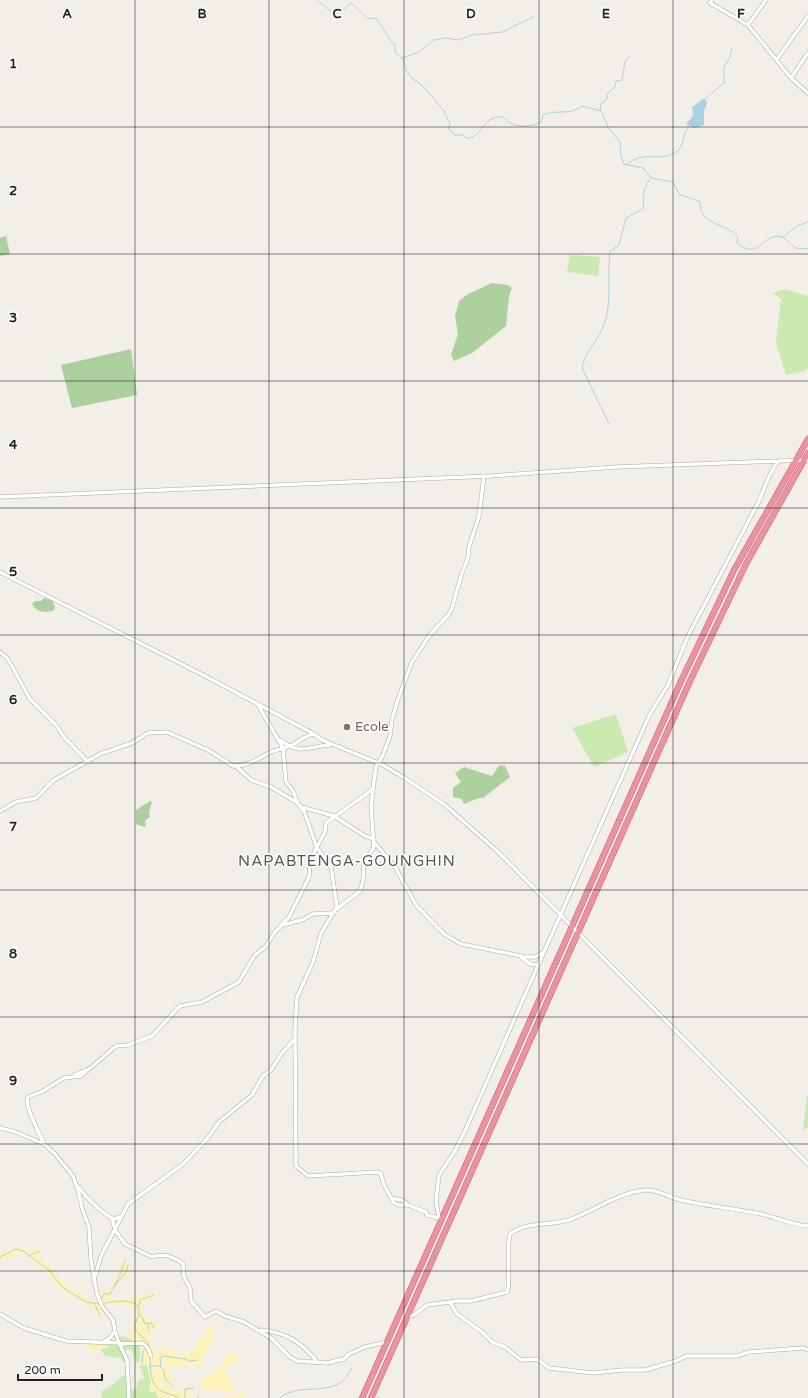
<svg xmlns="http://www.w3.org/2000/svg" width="808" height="1398" font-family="'Varela Round',sans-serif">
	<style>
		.grass { fill: #cbeab1 }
		.forest { fill: #acd09e }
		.sand { fill: #fef2bb }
		.water { fill: #aad1de }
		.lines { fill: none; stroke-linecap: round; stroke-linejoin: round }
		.stream { stroke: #aad1de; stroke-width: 1 }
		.minor-casing { stroke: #a9a9a9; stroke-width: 4.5 }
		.highway-casing { stroke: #da2c63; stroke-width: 6 }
		.minor { stroke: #fff; stroke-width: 3.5 }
		.highway { stroke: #e793a0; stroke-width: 5.5 }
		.grid { fill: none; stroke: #222; stroke-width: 1; stroke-opacity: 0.55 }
		.education-dot { fill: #8d6e63; stroke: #fff; stroke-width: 1.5 }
		.labels { text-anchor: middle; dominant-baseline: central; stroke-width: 3; stroke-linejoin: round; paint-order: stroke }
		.education-label { font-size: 13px; fill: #785e54; stroke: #fff; text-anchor: start }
		.quarter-label { font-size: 15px; letter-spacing: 1px; fill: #555; stroke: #fff }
		.grid-label { font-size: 13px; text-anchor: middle; font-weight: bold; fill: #222; stroke: #fff; stroke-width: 3; stroke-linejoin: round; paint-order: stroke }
	</style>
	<rect width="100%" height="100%" fill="#f2efe9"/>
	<g class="grass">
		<polygon points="570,255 600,257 598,276 567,272"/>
		<polygon points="784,289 808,296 808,368 805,371 786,375 776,343 781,299 773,293"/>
		<polygon points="616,714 628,752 594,767 572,728"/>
		<polygon points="808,1095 808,1127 803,1131 807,1096"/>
		<polygon points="122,1336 138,1342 141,1349 139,1362 136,1363 131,1349 124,1351 129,1371 130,1390 137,1388 138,1381 144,1378 140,1366 147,1364 151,1386 150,1392 155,1392 159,1398 102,1398 101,1391 109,1387 127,1373 127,1365 120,1358 105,1356 100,1349 107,1348 109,1344 117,1342"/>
	</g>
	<g class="forest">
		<polygon points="6,236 10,254 0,256 0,238"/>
		<polygon points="492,283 508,285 512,288 509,296 506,326 472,353 454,361 451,355 458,334 455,316 459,301 468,294"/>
		<polygon points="131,349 137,395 72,408 61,365"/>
		<path d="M44 598 52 600 55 607 54 610C46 614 36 612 32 604L35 601H41Z"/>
		<polygon points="501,765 505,766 510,777 483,798 479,798 464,804 462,799 453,797 453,788 461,782 455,773 464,767 492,776 498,767"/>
		<polygon points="150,801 152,802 149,813 150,817 145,821 146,826 144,827 136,824 136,810"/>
	</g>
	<g class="sand">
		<path d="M14 1246 30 1252 39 1248 40 1257 53 1270 57 1278 63 1279C68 1286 70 1290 80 1293L82 1292 89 1301 97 1300 95 1290 97 1294 109 1290C114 1280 119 1271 122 1260L128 1261 130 1264V1271L113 1290 110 1297C122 1303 139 1294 153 1292L155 1294V1296L142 1306C143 1322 149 1316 157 1324L156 1332 146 1335 151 1341 155 1354 164 1347 168 1346V1349H172L178 1355C190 1353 196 1351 199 1338L206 1336 207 1331 204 1328 205 1325 214 1326 215 1330 211 1334 213 1343 201 1359 202 1366 184 1365 179 1368 167 1364 166 1366 172 1372 171 1380 174 1384 171 1386 160 1379 159 1380C164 1387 175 1392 183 1390V1386L196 1387V1389L187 1391 190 1395H199L201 1398H159L155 1392H150L149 1387 151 1386 147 1365 142 1366 139 1362 141 1346 138 1342 128 1338 136 1315 134 1307 114 1303 103 1306 104 1314 99 1318 93 1308 84 1304 75 1297 61 1290 45 1271 24 1254 18 1253 14 1257 0 1260V1253L11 1249Z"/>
		<polygon points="111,1336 114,1342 109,1344 107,1348 87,1352 88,1343 102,1342"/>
		<polygon points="231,1351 235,1353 238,1364 236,1366 230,1365 228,1362 227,1363 227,1375 236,1387 232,1392 207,1390 199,1386 205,1376 212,1374 215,1368 217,1367 221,1371 224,1359"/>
		<polygon points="237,1394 242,1394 246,1398 218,1398"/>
	</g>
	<polygon class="water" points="703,99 705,99 707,103 704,111 704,125 694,128 686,124 693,116 692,107"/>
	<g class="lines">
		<g class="stream">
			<path d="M317 0 333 13 343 10 351 3 367 18 377 19 392 43 395 44V52L402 58 407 72 412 78 425 88 444 111 450 124 449 129 454 135H463L466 138C481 139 481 120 497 117 504 115 507 122 513 124 522 128 532 126 541 122L543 115C557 109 569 116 582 106L601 111 608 127 620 142 621 156 624 164 643 168 651 178 673 182 680 195 699 201C701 204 700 207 701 211 708 226 729 225 738 237L737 243C759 260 759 238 778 236 786 236 789 245 796 248 799 249 804 248 808 249"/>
			<polyline points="402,58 419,52 434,40 446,38 458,40 472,35 502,32 533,17"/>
			<polyline points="705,99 724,83 724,67 730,57 732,48"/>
			<polyline points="600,111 601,104 607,99 607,94 615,87 616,81 622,80 625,61 630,56"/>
			<path d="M626 165C644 149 659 163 676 152 685 147 682 132 690 125"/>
			<polyline points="783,237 797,226 808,222"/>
			<path d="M609 424 582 368C585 351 600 339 605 322 612 299 607 274 610 251L619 245 626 218 643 209C645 192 641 194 650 179"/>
			<polyline points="28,1256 40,1251"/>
			<polyline points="0,1257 16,1249 23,1251 49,1270 62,1287 86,1302 99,1304"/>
			<polyline points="115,1285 126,1272 128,1265"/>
			<polyline points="101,1299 104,1294 110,1294 118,1279 126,1259"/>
			<polyline points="95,1304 100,1316"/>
			<path d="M102 1304C111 1301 139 1297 139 1311 139 1317 134 1323 135 1329L148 1343 149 1347"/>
			<polyline points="137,1306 140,1304 140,1300 154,1295"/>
			<polyline points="139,1314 143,1319 145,1324 151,1323 154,1328"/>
			<polyline points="148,1325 149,1330"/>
			<path d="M150 1357C150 1367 150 1386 161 1391 167 1394 173 1394 179 1398"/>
			<polyline points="142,1364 143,1352 146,1348"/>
			<polyline points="150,1366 161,1366 160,1358 163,1356 185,1359 190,1361 197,1360"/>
			<polyline points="160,1366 164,1371 165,1379 172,1385"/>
			<polyline points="185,1398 185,1389 194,1388"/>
			<polyline points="197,1398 199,1396"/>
			<path d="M280 1398C297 1383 325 1395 343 1381 347 1378 349 1372 352 1368"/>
		</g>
		<g class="minor-casing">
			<g id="minor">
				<polyline points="712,0 710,3 748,25 791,78 808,93"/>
				<polyline points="748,25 766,0"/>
				<polyline points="777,59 808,16"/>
				<polyline points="791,78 808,53"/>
				<polyline points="0,497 490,476 616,467 808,460"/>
				<polyline points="0,572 209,678 314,734 322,740 381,764 403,777 445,805 496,850 808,1164"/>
				<polyline points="0,652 8,659 30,699 56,725 64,737 88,762"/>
				<polyline points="258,705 283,748 286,782 293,791 298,804 304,811 317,848 331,867 337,907 321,933 313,962 297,997 295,1030 296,1166 308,1176 378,1172 381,1174 384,1185 394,1203 398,1205 408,1205 426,1212 427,1215 439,1218"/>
				<path d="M280 740C301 756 308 746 330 745"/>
				<polyline points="236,766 251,780 271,787 296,802"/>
				<polyline points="301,807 334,816 365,836 374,839"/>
				<path d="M0 811 16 802 36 798 54 780 100 754 132 743 148 733 167 732 208 750 233 766C248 767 258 758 271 752 278 749 285 749 292 745 300 741 304 736 314 734"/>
				<path d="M375 843 395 867 416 905 444 934 461 944 526 957H535L544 952 650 714 668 685 688 636 759 501C764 489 770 470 778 462"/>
				<polyline points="337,909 360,891 363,881 364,863 374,847 371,807 373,789"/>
				<polyline points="283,925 302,920 313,914 334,913"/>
				<polyline points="521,957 530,964 538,965"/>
				<polyline points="74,1075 89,1069"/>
				<polyline points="0,1128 16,1132 44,1144 55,1154 73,1176 78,1190 82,1208 89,1227 91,1260 97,1294 102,1306 113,1320 115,1331 119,1343"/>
				<path d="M44 1144C40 1133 23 1105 28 1097L43 1091 64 1078 81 1076 116 1046 128 1045 152 1036 180 1006 202 1002 239 982 254 956 266 946 275 932 289 917 309 877 310 860 325 832 326 823 373 789 376 766 382 757 390 736 392 720 398 699 412 662 429 636 449 614 452 608 462 573 468 558 469 547 479 516 484 476"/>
				<path d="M79 1187C85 1197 103 1214 114 1219L120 1217"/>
				<polyline points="391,1198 402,1200 408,1205"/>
				<path d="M112 1218 115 1230 125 1244 152 1257C163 1253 174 1257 183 1264L184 1277 190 1288 191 1301 205 1317 216 1311 225 1316 244 1322 271 1338 290 1357 297 1361 327 1363 335 1361 344 1359 349 1354 365 1347 387 1342"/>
				<polyline points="439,1218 436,1201 439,1175 455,1151 466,1129 543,954"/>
				<polyline points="94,1280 101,1256 128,1204 182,1165 207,1139 219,1122 252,1095 263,1076 271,1070 282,1053 295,1039"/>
				<polyline points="450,1302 457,1314 482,1332 492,1342 505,1347 521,1360 537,1359 549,1368 593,1373 623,1370 645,1370 676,1361 686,1356 737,1356 749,1352 804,1348 808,1350"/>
				<polyline points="0,1314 24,1328 66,1341 119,1343 127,1360 129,1398"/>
				<path d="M408 1317 414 1315 427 1305 457 1301H471L507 1292C511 1288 506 1245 510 1234 527 1221 549 1226 569 1220 594 1211 617 1193 645 1190 657 1189 666 1196 677 1199 704 1206 733 1208 761 1214 775 1217 796 1226 808 1226"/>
				<path d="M261 1330C285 1332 302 1342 317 1362"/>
				<polyline points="103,1342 109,1339 115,1331"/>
				<polyline points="120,1344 142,1343 148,1348 151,1356"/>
			</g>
		</g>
		<g class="highway-casing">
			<g id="highway">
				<polyline points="362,1398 682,679 734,570 808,439"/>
				<polyline points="371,1398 690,681 747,562 808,453"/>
			</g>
		</g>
		<use href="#minor" class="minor"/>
		<use href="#highway" class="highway"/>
	</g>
	<path class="grid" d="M135 0V1398M269 0V1398M404 0V1398M539 0V1398M673 0V1398M0 127H808M0 254H808M0 381H808M0 508H808M0 635H808M0 763H808M0 890H808M0 1017H808M0 1144H808M0 1271H808"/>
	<circle class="education-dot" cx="347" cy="727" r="4"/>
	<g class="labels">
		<g class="education-label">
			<text x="355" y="727">Ecole</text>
		</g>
		<g class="quarter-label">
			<text x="347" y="861">NAPABTENGA-GOUNGHIN</text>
		</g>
	</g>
	<g class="grid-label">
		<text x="67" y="18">A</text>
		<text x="202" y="18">B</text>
		<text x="337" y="18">C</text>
		<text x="471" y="18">D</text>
		<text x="606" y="18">E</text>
		<text x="741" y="18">F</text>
		<text x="13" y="68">1</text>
		<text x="13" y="195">2</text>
		<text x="13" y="322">3</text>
		<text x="13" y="449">4</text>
		<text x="13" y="576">5</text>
		<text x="13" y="704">6</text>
		<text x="13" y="831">7</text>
		<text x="13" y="958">8</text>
		<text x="13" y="1085">9</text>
	</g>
	<path d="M18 1374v6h84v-6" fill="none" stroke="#222222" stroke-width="2"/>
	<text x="24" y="1374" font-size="12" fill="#222222" stroke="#ffffff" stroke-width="3" paint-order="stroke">200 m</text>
</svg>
